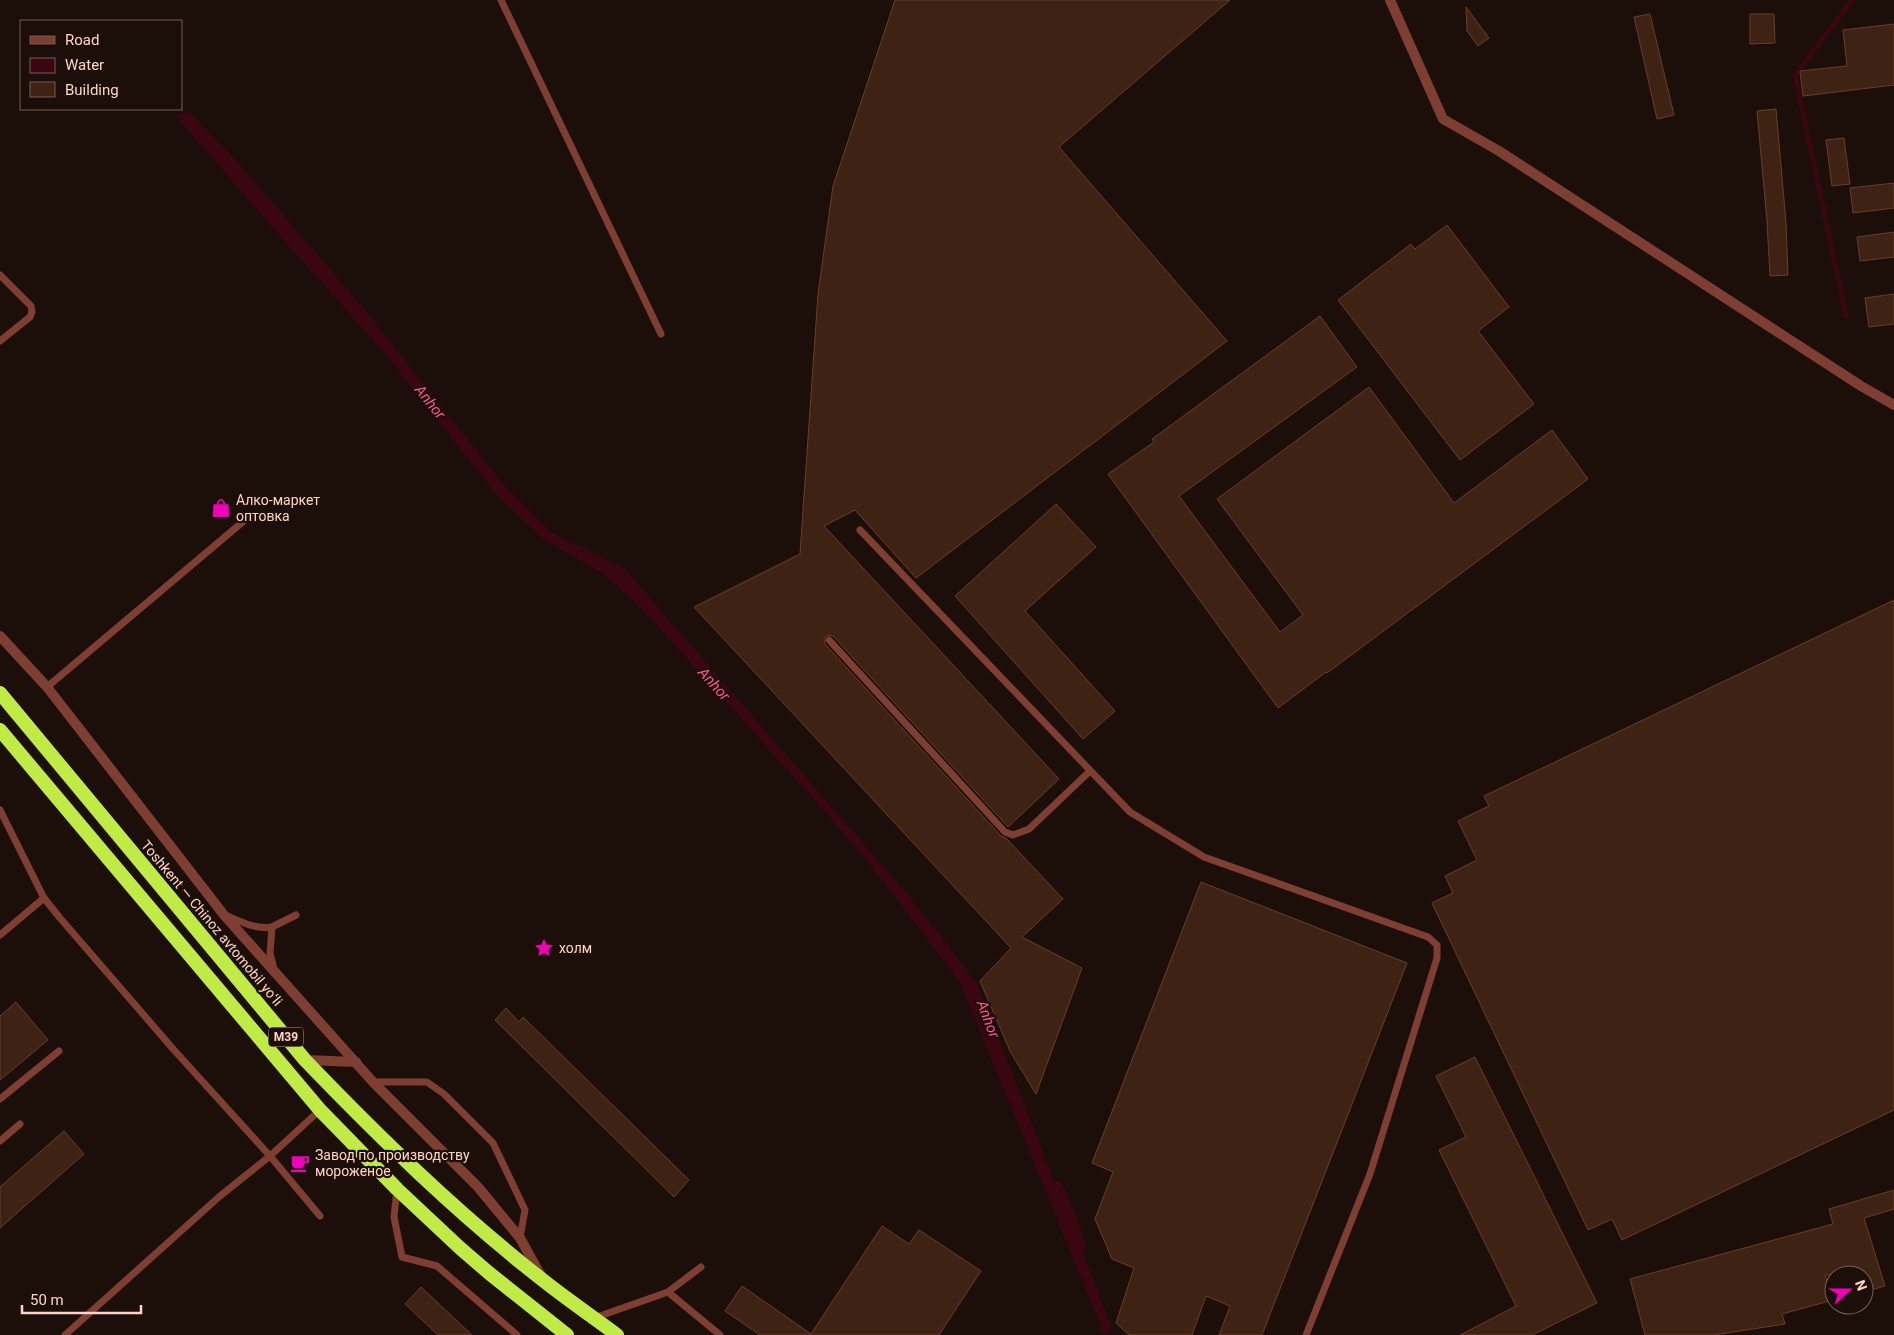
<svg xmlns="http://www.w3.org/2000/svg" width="1894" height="1335" font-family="Roboto,sans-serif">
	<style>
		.water { fill: #390612 }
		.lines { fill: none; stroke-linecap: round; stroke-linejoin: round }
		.stream { stroke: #390612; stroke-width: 5 }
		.canal { stroke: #390612; stroke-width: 16 }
		.building { fill: #3e2315; stroke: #6b3d26 }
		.service { stroke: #7e3f32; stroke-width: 7 }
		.minor { stroke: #7e3f32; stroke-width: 10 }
		.tertiary { stroke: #7e3f32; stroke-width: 10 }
		.trunk { stroke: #c0ea46; stroke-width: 14 }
		.labels { text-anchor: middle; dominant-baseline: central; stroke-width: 4.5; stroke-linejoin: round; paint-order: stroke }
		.shield { fill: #1c0f0a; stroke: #bb988d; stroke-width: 1 }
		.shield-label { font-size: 12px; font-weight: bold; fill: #ffd3c5 }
		.poi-label { font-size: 14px; fill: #ffd3c5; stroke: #1c0f0a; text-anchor: start }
		.street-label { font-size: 14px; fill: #ffd3c5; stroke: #1c0f0a }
		.water-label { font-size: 15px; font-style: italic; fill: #ff5398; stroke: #1c0f0a }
	</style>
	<rect width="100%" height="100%" fill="#1c0f0a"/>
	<polygon class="water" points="188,111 237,161 366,311 504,485 551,532 624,568 911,898 977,983 1112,1328 1104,1334 960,982 870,865 829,816 640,607 602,573 543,539 496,494 383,351 270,225 176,116"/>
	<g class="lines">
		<polyline class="stream" points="1846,316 1795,75 1852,0"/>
		<polyline class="canal" points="1056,1189 1070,1222 1078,1248"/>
	</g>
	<g class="building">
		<polygon points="895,0 1230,0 1059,147 1227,341 916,578 855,510 824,526 1059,779 1008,827 833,636 828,635 824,638 825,644 1001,836 1006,838 1063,899 1022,937 1082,968 1036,1094 1010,1051 980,981 1011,948 694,607 800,554 818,294 833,186"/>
		<polygon points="1466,7 1489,38 1478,46 1467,31"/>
		<polygon points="1650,14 1674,115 1657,119 1634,17"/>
		<polygon points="1750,14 1774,14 1775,43 1750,44"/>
		<polygon points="1894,24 1894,85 1803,96 1800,71 1847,66 1843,30"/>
		<polygon points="1776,109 1786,223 1788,275 1770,276 1767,221 1757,111"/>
		<polygon points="1844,138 1850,184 1832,186 1826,140"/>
		<polygon points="1894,183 1894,208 1853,213 1850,188"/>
		<polygon points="1447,225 1509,307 1478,331 1534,404 1460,460 1338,300 1411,244 1415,249"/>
		<polygon points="1894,232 1894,257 1860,261 1857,237"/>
		<polygon points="1894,294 1894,324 1869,327 1865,298"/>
		<polygon points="1320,316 1357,367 1179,496 1280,632 1303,615 1217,499 1369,387 1454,503 1552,430 1588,479 1327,673 1326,672 1278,708 1108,474 1154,442 1152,439"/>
		<polygon points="1056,504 1096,547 1025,611 1115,711 1083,739 955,596"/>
		<polygon points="1894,600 1894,1110 1622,1240 1612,1219 1588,1230 1432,903 1453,893 1445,876 1477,860 1458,821 1489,806 1484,796"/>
		<polygon points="1201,882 1407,963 1262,1335 1219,1335 1230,1306 1206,1296 1192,1335 1129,1335 1116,1323 1134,1268 1112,1259 1095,1219 1113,1172 1092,1163"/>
		<polygon points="16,1002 48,1040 0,1080 0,1016"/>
		<polygon points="506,1008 519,1022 523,1017 689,1180 674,1197 495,1020"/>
		<polygon points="1475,1057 1597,1303 1532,1335 1460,1335 1516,1306 1439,1150 1466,1137 1436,1076"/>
		<polygon points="64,1131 84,1154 0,1228 0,1187"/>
		<polygon points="1894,1190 1894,1209 1864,1218 1885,1286 1864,1292 1864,1275 1825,1275 1833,1300 1782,1314 1785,1324 1714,1335 1645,1335 1630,1279 1833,1224 1829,1209"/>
		<polygon points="882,1226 909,1244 919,1230 981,1271 939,1335 760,1335 725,1311 742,1286 811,1334"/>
		<polygon points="421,1287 472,1335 438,1335 405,1304"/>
	</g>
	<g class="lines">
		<g class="service">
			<polyline points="501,0 661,334"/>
			<polyline points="0,275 31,306 32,312 30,317 0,341"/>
			<polyline points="860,530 1130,812 1204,857 1428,937 1437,945 1437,958 1370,1174 1306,1335"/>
			<polyline points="829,640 1005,832 1013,835 1029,829 1090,771"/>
			<polyline points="47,687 245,520"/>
			<polyline points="0,810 44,898 60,918 174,1050 270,1156 320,1216"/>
			<path d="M225 915C240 921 255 930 272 927L270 953 274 969"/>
			<polyline points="272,927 296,915"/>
			<polyline points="0,935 44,898"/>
			<polyline points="373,1082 427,1082 444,1094 493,1143 525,1210 520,1238"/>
			<polyline points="0,1099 59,1051"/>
			<polyline points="0,1141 20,1124"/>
			<polyline points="397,1189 394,1217 402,1257 437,1266 517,1335"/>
			<polyline points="668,1292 701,1267"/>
			<polyline points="594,1318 668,1292 720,1335"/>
			<polyline points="65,1335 220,1196 270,1156 320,1110"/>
		</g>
		<polyline class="minor" points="1390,0 1443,119 1499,151 1861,386 1894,405"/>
		<g class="tertiary">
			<polyline points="0,636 47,687 224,915 373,1082 478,1187 520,1238 541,1276"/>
			<polyline points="305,1060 356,1062"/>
		</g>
		<g class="trunk">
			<path d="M0 693 305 1060C380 1138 458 1214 544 1281 568 1300 593 1317 617 1335"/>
			<polyline points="0,730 320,1110 397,1189 460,1248 489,1273 567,1335"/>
		</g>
	</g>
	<defs>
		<g id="shop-bare" transform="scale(1.5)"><path d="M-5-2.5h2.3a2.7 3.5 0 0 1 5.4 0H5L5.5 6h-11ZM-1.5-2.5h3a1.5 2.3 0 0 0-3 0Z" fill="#f000b8" stroke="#1c0f0a" stroke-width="2.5" paint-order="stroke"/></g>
		<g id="sight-bare" transform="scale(1.5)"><path d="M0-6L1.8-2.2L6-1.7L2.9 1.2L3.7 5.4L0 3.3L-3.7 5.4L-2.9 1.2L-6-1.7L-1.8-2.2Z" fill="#f000b8" stroke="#1c0f0a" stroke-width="2.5" paint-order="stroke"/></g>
		<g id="cafe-bare" transform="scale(1.5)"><path d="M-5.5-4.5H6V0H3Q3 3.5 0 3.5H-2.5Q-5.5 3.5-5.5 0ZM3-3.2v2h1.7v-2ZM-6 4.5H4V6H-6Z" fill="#f000b8" stroke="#1c0f0a" stroke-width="2.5" paint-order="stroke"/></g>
	</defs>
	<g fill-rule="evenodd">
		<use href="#shop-bare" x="221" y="508"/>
		<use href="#sight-bare" x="544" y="948"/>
		<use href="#cafe-bare" x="300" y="1163"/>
	</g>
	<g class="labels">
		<rect class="shield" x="268.5" y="1027.5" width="35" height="19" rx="4"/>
		<g class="shield-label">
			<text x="286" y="1037">M39</text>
		</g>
		<g class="poi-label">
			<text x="236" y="500">Алко-маркет<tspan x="236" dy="16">оптовка</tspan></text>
			<text x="559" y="948">холм</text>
			<text x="315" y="1155">Завод по производству<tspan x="315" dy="16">мороженое</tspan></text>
		</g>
		<g class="street-label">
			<text transform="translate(212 923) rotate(50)">Toshkent — Chinoz avtomobil yoʻli</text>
		</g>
		<g class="water-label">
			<text transform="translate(430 402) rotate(51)">Anhor</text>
			<text transform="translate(714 684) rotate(48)">Anhor</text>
			<text transform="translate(988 1019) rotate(69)">Anhor</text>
		</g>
	</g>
	<rect x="20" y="20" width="162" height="90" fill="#1c0f0a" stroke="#775d55"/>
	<rect x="30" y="36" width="25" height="8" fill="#7e3f32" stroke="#775d55"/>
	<text x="65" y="45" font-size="15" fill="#ffd3c5">Road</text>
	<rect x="30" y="58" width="25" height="15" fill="#390612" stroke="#775d55"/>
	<text x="65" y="70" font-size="15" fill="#ffd3c5">Water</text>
	<rect x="30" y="82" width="25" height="15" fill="#3e2315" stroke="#775d55"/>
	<text x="65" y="95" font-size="15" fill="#ffd3c5">Building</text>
	<g transform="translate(1849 1290) rotate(69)"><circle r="24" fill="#1c0f0a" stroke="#775d55"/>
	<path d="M0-4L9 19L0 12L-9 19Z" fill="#f000b8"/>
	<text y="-8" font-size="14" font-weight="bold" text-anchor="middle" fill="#ffd3c5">N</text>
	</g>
	<path d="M22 1305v8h119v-8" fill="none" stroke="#ffd3c5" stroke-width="2.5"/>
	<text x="30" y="1305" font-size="15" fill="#ffd3c5" stroke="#1c0f0a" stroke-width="4" paint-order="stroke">50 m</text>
</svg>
